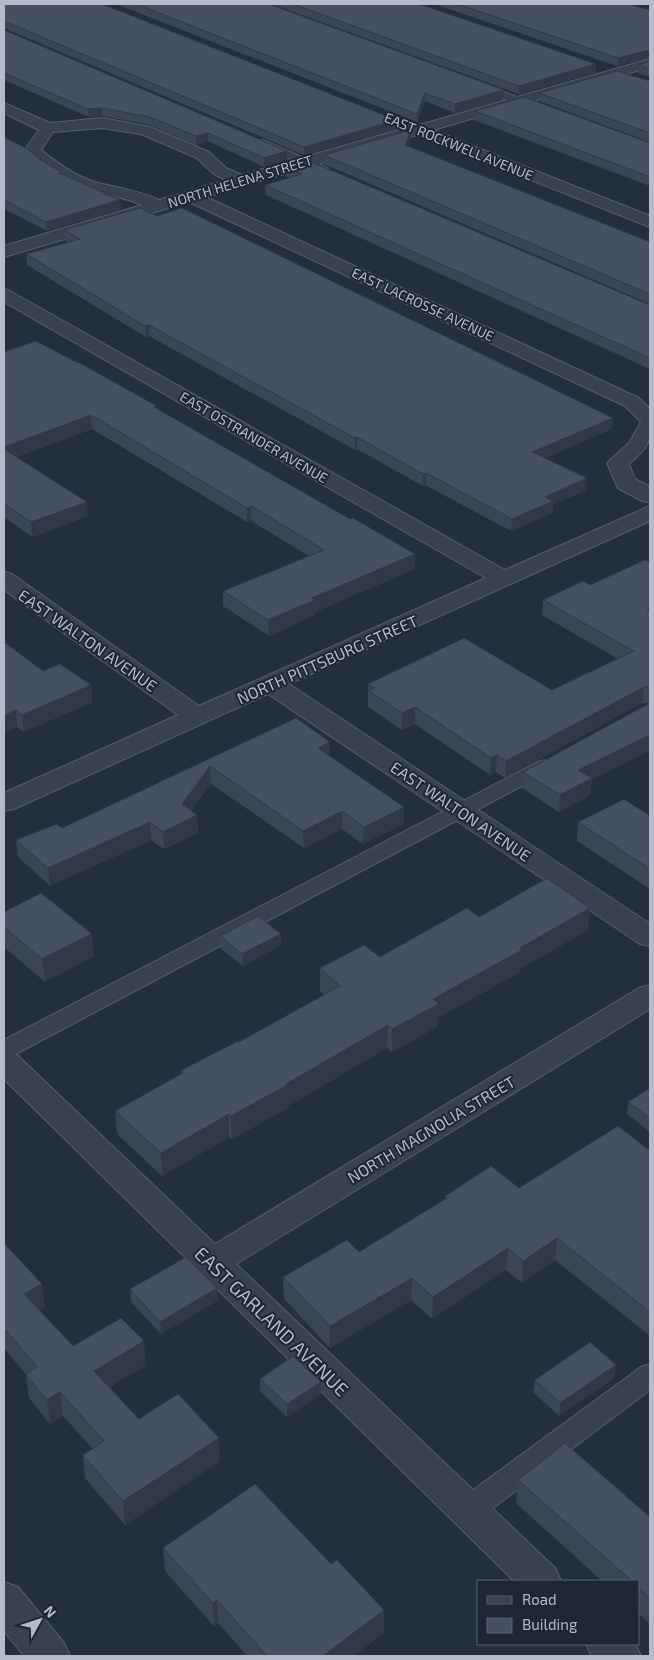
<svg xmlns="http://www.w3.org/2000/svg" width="654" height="1660" font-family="'Exo 2',sans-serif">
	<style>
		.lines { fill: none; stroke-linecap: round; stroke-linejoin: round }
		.service-casing { stroke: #565f6c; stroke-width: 2 }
		.minor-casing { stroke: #565f6c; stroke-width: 2 }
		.tertiary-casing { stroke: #565f6c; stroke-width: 2 }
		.service { fill: #38414e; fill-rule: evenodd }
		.minor { fill: #38414e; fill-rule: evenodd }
		.tertiary { fill: #38414e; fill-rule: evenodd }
		.wall { fill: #3b4654 }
		.shaded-wall { fill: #303945 }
		.building { fill: #455162; stroke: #303945 }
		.labels { text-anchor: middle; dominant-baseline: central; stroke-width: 4; stroke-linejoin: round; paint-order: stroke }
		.far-street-label { font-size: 14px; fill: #b4bcc9; stroke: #1d2633 }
		.street-label { font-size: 16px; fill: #b4bcc9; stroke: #1d2633 }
		.near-street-label { font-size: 19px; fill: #b4bcc9; stroke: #1d2633 }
	</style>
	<rect width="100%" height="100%" fill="#242f3e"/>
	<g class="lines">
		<g class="service-casing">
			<g id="service">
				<polygon points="479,83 542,106 544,108 542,110 534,110 475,88 474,86"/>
				<polygon points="263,140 327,168 329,170 327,172 319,172 259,145 257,143 259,141"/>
				<polygon points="545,760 552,762 555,766 552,770 12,1056 4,1058 4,1040 538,762"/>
				<polygon points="650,1364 650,1390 477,1520 467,1523 457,1520 453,1511 457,1502 641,1367"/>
			</g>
		</g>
		<g class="minor-casing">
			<g id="minor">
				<path d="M650 59V67L433 130 650 216V227L417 135 206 197 639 398 650 409C650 440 654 443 629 464L635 479 650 487V502L642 501 618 488 607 463 629 443 641 422 625 406 189 202 4 257V246L142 205C123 196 102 196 83 189 66 182 34 166 24 151L39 130 4 113V103L50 123 102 118 150 127 209 152 226 168 242 175 406 128 408 125H419ZM102 128 141 134 197 158 214 174 226 180 159 200C138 190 117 188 95 182 75 176 56 162 41 150L53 132Z"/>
				<polygon points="4,289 10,291 505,570 650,506 650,521 289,684 650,924 650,946 640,944 268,694 14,809 4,811 4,793 178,715 4,590 4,572 12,574 199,706 486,578 4,302"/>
				<polygon points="650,985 650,1009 236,1264 555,1568 561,1581 514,1581 4,1079 4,1050 15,1053 215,1244 639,988"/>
				<polygon points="586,1644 635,1644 641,1656 592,1656"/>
			</g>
		</g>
		<g class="tertiary-casing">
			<polygon id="tertiary" points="4,1582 18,1587 64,1643 70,1656 24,1656 4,1631"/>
		</g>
		<use href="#service" class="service"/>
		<use href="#minor" class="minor"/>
		<use href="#tertiary" class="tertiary"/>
	</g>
	<g class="wall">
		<polygon points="4,4 397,129 304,155 4,28"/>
		<polygon points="116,4 269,4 503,99 455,113 425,101 417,122"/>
		<polygon points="272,4 419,4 596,64 596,72 519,94"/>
		<polygon points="434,4 628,4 650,10 650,58 617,66"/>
		<polygon points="4,30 287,151 287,160 264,167 208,141 196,145 150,125 102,116 89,117 4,80"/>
		<polygon points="650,61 650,77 638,73 639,65"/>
		<polygon points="650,81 650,142 539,101 539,93"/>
		<polygon points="475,111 650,143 650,186 474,120"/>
		<polygon points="411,130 411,139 408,146 650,242 650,304 324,164 324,155"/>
		<polygon points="4,137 61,172 61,174 120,200 121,209 47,231 4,209"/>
		<polygon points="285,167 650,305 650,369 266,195 265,185 290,178 285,176"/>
		<polygon points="64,230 612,429 545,458 586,490 553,505 552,513 511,531 425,485 423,486 357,449 355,450 149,336 146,337 27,265 26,254 68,243 65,241"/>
		<polygon points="4,352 157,409 415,569 315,612 315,615 269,636 223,606 223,591 309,556 251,521 247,522 92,429 16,457 88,516 32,537 4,517"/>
		<polygon points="650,562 650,703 642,703 505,778 496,772 490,775 415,724 402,730 368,707 368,684 552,690 618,659 542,615 543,600 590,585"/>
		<polygon points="4,642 43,671 91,685 92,702 24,732 17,727"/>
		<polygon points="650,703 650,750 592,779 590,795 559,812 522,788 523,772"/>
		<polygon points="296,718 330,756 404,807 404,824 363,844 342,829 304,848 211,784 191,810 197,815 198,833 164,849 151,840 50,886 18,857 16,840 62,828"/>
		<polygon points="650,816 650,889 577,841 578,822"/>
		<polygon points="4,912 94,956 45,982 4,947"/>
		<polygon points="479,917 588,930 520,969 520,972 438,1018 438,1026 392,1052 387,1048 288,1106 288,1108 232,1139 229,1137 162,1176 117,1134 115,1111 181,1074 180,1071 239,1042 324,995 320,991 320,968 380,957"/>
		<polygon points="281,934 281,945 243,966 220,948 220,936"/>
		<polygon points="650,1088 650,1132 627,1114 628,1102"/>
		<polygon points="650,1151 650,1336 555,1260 522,1283 506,1270 432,1319 411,1300 330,1348 284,1299 283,1277 359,1252 445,1199 445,1196 519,1188"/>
		<polygon points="4,1245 45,1307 40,1310 73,1346 146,1365 109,1387 139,1419 220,1461 125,1525 85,1478 83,1455 93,1449 63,1416 50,1424 29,1398 26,1375 26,1374 4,1348"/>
		<polygon points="130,1289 217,1301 161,1334 131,1302"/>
		<polygon points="616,1365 614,1378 559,1416 533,1392 535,1380"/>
		<polygon points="260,1379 321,1382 321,1394 287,1417 260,1391"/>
		<polygon points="518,1480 650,1517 650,1624 638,1613 638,1581 602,1581 516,1503"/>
		<polygon points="163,1548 331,1564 384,1610 384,1633 353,1656 247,1656 218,1623 214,1626 165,1571"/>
	</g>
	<g class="shaded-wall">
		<polygon points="650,50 650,58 617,66 618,58"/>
		<polygon points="596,64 596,72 519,94 519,86"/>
		<polygon points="504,90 503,99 455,113 455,104"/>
		<polygon points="425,93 425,101 417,122 417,114"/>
		<polygon points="102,108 102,116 89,117 88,109"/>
		<polygon points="397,120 397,129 304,155 304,147"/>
		<polygon points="411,130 411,139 405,154 405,145"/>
		<polygon points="208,133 208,141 196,145 196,136"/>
		<polygon points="287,151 287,160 264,167 264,158"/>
		<polygon points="120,200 121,209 47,231 46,222"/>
		<polygon points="149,325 149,336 146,337 145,326"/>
		<polygon points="91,415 92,429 4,461 4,447"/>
		<polygon points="613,418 612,429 531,464 532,452"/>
		<polygon points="357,437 357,449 355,450 355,438"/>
		<polygon points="426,473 425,485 423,486 423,474"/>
		<polygon points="587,478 586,490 553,505 552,513 511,531 512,519 545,497"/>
		<polygon points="87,502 88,516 32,537 31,522"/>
		<polygon points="251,506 251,521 247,522 247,508"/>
		<polygon points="415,554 415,569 315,612 315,615 269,636 268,620 312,598"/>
		<polygon points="91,685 92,702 24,732 22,715"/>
		<polygon points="644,687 642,703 505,778 506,761"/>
		<polygon points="415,707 415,724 402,730 402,713"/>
		<polygon points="16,710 17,727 4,733 4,716"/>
		<polygon points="650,735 650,750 592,779 590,795 559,812 560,795 578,770"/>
		<polygon points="330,742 330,758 318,748"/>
		<polygon points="497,755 496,772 490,775 491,758"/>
		<polygon points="210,766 211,784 183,821 182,804"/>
		<polygon points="404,807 404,824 363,844 364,827"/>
		<polygon points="342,811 342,829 304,848 303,831"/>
		<polygon points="197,815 198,833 164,849 163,832"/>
		<polygon points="150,822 151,840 50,886 48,868"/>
		<polygon points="590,908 588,930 520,969 520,972 438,1018 438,1026 392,1052 392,1029 433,999"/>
		<polygon points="92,934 94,956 45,982 42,959"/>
		<polygon points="281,934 281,945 243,966 242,954"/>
		<polygon points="388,1025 387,1048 288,1106 288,1108 232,1139 231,1116"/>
		<polygon points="229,1114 229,1137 162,1176 161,1153"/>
		<polygon points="557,1238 555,1260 522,1283 523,1261"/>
		<polygon points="508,1248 506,1270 432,1319 433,1297"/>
		<polygon points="412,1278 411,1300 330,1348 330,1326"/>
		<polygon points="42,1284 45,1307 27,1318 24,1294"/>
		<polygon points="217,1288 217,1301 161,1334 160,1322"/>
		<polygon points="144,1341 146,1365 97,1395 94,1371"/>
		<polygon points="616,1365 614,1378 559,1416 560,1403"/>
		<polygon points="321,1382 321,1394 287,1417 287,1404"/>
		<polygon points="60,1392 63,1416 50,1424 47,1400"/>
		<polygon points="219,1438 220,1461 125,1525 123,1501"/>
		<polygon points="217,1600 218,1623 214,1626 213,1603"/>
		<polygon points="384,1610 384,1633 353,1656 323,1656"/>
	</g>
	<g class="building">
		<polygon points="4,4 102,4 397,120 304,147 4,21"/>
		<polygon points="136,4 269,4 504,90 455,104 425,93 417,114"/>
		<polygon points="293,4 419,4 596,64 519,86"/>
		<polygon points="457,4 628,4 650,10 650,50 618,58"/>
		<polygon points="4,30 287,151 264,158 208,133 196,136 150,117 102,108 88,109 4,73"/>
		<polygon points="650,61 650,69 639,65"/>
		<polygon points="617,71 650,81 650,133 539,93"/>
		<polygon points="524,97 650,143 650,177 475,111"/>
		<polygon points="411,130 405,145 650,242 650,294 324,155"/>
		<polygon points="4,137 26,148 41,160 61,172 59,173 120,200 46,222 4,200"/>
		<polygon points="307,160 650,305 650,358 265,185 302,174 285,167"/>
		<polygon points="140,208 157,216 182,208 613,418 532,452 587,478 545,497 553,501 512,519 426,473 423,474 357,437 355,438 149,325 145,326 26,254 80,239 64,230"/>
		<polygon points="36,341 74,361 76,361 157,406 154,407 350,519 353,518 415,554 312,598 315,600 268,620 223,591 324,550 251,506 247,508 91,415 4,447 4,352"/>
		<polygon points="4,449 87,502 31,522 4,504"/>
		<polygon points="645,560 650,562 650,608 647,610 650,611 650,687 644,687 506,761 497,755 491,758 415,707 402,713 369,691 375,688 368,684 464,638 552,690 634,651 543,600 583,581 590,585"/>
		<polygon points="4,642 43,671 60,664 91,685 22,715 16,710 4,716"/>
		<polygon points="650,703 650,735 578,770 592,778 560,795 523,772"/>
		<polygon points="296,718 330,742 318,748 404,807 364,827 342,811 303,831 210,766 182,804 197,815 163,832 150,822 48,868 16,840 57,824 62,828"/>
		<polygon points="624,799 650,816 650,869 578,822"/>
		<polygon points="547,878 590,908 520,948 522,950 433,999 439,1004 392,1029 388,1025 286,1084 287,1085 231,1116 229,1114 161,1153 115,1111 183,1073 180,1071 238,1041 239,1042 340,986 320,968 364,945 380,957 467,908 479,917"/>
		<polygon points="41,893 92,934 42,959 4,927 4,912"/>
		<polygon points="258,916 281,934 242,954 220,936"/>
		<polygon points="650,1088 650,1118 628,1102"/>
		<polygon points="618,1126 650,1151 650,1312 557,1238 523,1261 508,1248 433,1297 412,1278 330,1326 283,1277 347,1240 359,1252 447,1198 445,1196 491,1166 519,1188"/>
		<polygon points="5,1244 42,1284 24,1294 73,1346 121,1318 144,1341 94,1371 139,1419 178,1394 219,1438 123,1501 83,1455 104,1441 60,1392 47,1400 26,1375 37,1367 4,1328 4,1245"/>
		<polygon points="186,1257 217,1288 160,1322 130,1289"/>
		<polygon points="590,1342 616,1365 560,1403 535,1380"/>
		<polygon points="293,1356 321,1382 287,1404 260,1379"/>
		<polygon points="565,1443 650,1517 650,1598 638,1587 638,1581 632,1581 518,1480"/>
		<polygon points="255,1484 331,1564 337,1560 384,1610 323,1656 267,1656 217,1600 213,1603 163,1548"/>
	</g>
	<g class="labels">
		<g class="far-street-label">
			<text transform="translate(459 146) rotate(22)">EAST ROCKWELL AVENUE</text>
			<text transform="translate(240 181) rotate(-17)">NORTH HELENA STREET</text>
			<text transform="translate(423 304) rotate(25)">EAST LACROSSE AVENUE</text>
			<text transform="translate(254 437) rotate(30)">EAST OSTRANDER AVENUE</text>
		</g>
		<g class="street-label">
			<text transform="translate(88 640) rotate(35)">EAST WALTON AVENUE</text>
			<text transform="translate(327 659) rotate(-24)">NORTH PITTSBURG STREET</text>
			<text transform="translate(461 811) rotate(34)">EAST WALTON AVENUE</text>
			<text transform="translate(431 1129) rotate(-31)">NORTH MAGNOLIA STREET</text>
		</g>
		<g class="near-street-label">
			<text transform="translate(272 1321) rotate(44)">EAST GARLAND AVENUE</text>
		</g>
	</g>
	<rect width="654" height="1660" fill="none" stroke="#b4bcc9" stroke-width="10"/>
	<rect x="477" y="1580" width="162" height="65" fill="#1d2633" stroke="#59626f"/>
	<rect x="487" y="1596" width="25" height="8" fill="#38414e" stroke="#59626f"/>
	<text x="522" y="1605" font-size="15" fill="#b4bcc9">Road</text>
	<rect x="487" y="1618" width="25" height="15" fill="#455162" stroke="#59626f"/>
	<text x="522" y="1630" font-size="15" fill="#b4bcc9">Building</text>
	<g transform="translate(40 1620) rotate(50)" stroke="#1d2633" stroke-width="4" paint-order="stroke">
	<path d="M0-4L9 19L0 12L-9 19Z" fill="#b4bcc9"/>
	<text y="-8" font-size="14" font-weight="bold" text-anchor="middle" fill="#b4bcc9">N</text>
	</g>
</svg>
